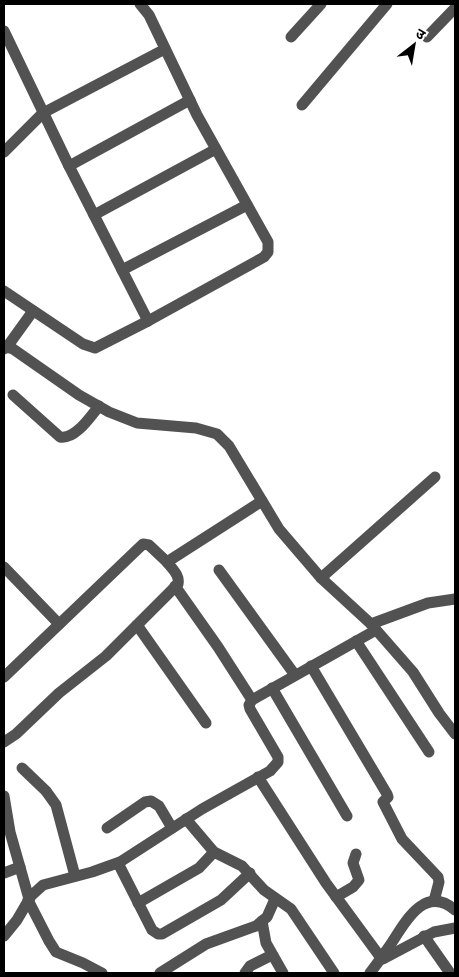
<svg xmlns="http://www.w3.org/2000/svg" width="459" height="977" font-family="'Noto Sans','Noto Sans Devanagari',sans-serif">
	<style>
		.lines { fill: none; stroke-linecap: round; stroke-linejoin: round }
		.minor { stroke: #525252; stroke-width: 11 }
	</style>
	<rect width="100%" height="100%" fill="#fff"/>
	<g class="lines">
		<g class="minor">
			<polyline points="4,31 69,166 148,321"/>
			<polyline points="291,37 321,4"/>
			<polyline points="427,37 455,8"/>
			<polyline points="302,105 387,4"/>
			<polyline points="4,152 43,113 165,49"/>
			<polyline points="69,166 190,100"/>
			<polyline points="94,215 216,149"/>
			<polyline points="122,270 247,205"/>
			<polyline points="4,291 83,344 95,348 148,321 264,257 268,252 268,242 197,115 149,15 140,4"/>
			<polyline points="7,347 33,311"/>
			<polyline points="4,349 7,347 13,349 79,395 109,412 137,423 196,428 217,434 229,446 279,529 321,578 371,624 413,672 439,713 455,734"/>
			<path d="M13 395 60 437C75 440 90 417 99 406"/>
			<polyline points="4,567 59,624"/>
			<polyline points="219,570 295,675"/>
			<polyline points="321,578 435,477"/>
			<polyline points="175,586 218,647 252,700"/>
			<polyline points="371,624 428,603 455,599"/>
			<polyline points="137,625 206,723"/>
			<polyline points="356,641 429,752"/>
			<polyline points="311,666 387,794 388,797 383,802 402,839 438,877 439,882 434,901"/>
			<polyline points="4,677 143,544 149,545 167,562 262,501"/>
			<polyline points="272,688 347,816"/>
			<path d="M4 742 16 734 59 693 106 656 178 584C180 575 172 569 167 562"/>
			<polyline points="22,768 46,791 56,805 75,876"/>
			<polyline points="258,777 326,883 381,958"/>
			<polyline points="4,796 10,832 29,899"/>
			<polyline points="186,819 214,852 242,866 264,890 291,909 334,973"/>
			<polyline points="107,828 145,802 151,801 159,806 172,828"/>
			<polyline points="118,863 152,930 158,934 162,934 221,900 250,873"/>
			<polyline points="4,873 20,867"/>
			<polyline points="336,897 353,887 359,880 353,863 356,854"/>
			<polyline points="28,900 49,941 56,952 83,963 102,973"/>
			<polyline points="138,903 199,868 214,852"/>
			<polyline points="262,921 266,943 283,973"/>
			<polyline points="4,936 17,920 31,896 43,885 92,872 120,862 202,809 270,771 278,762 278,757 250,709 249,705 252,700 376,630"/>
			<polyline points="424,936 450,973"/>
			<polyline points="383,959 434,932 455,928"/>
			<polyline points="160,973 206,944 256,926 267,917 275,899"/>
			<polyline points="245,973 250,966 272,955"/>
			<path d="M370 973C377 964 384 954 391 944 405 922 425 884 455 910"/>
		</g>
	</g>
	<rect width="459" height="977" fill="none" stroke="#000000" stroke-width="10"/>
	<g transform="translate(414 45) rotate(31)" stroke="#ffffff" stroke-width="4" paint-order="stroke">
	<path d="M0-4L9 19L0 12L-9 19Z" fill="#000000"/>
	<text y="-8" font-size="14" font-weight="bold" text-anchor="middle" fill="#000000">उ</text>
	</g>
</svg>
